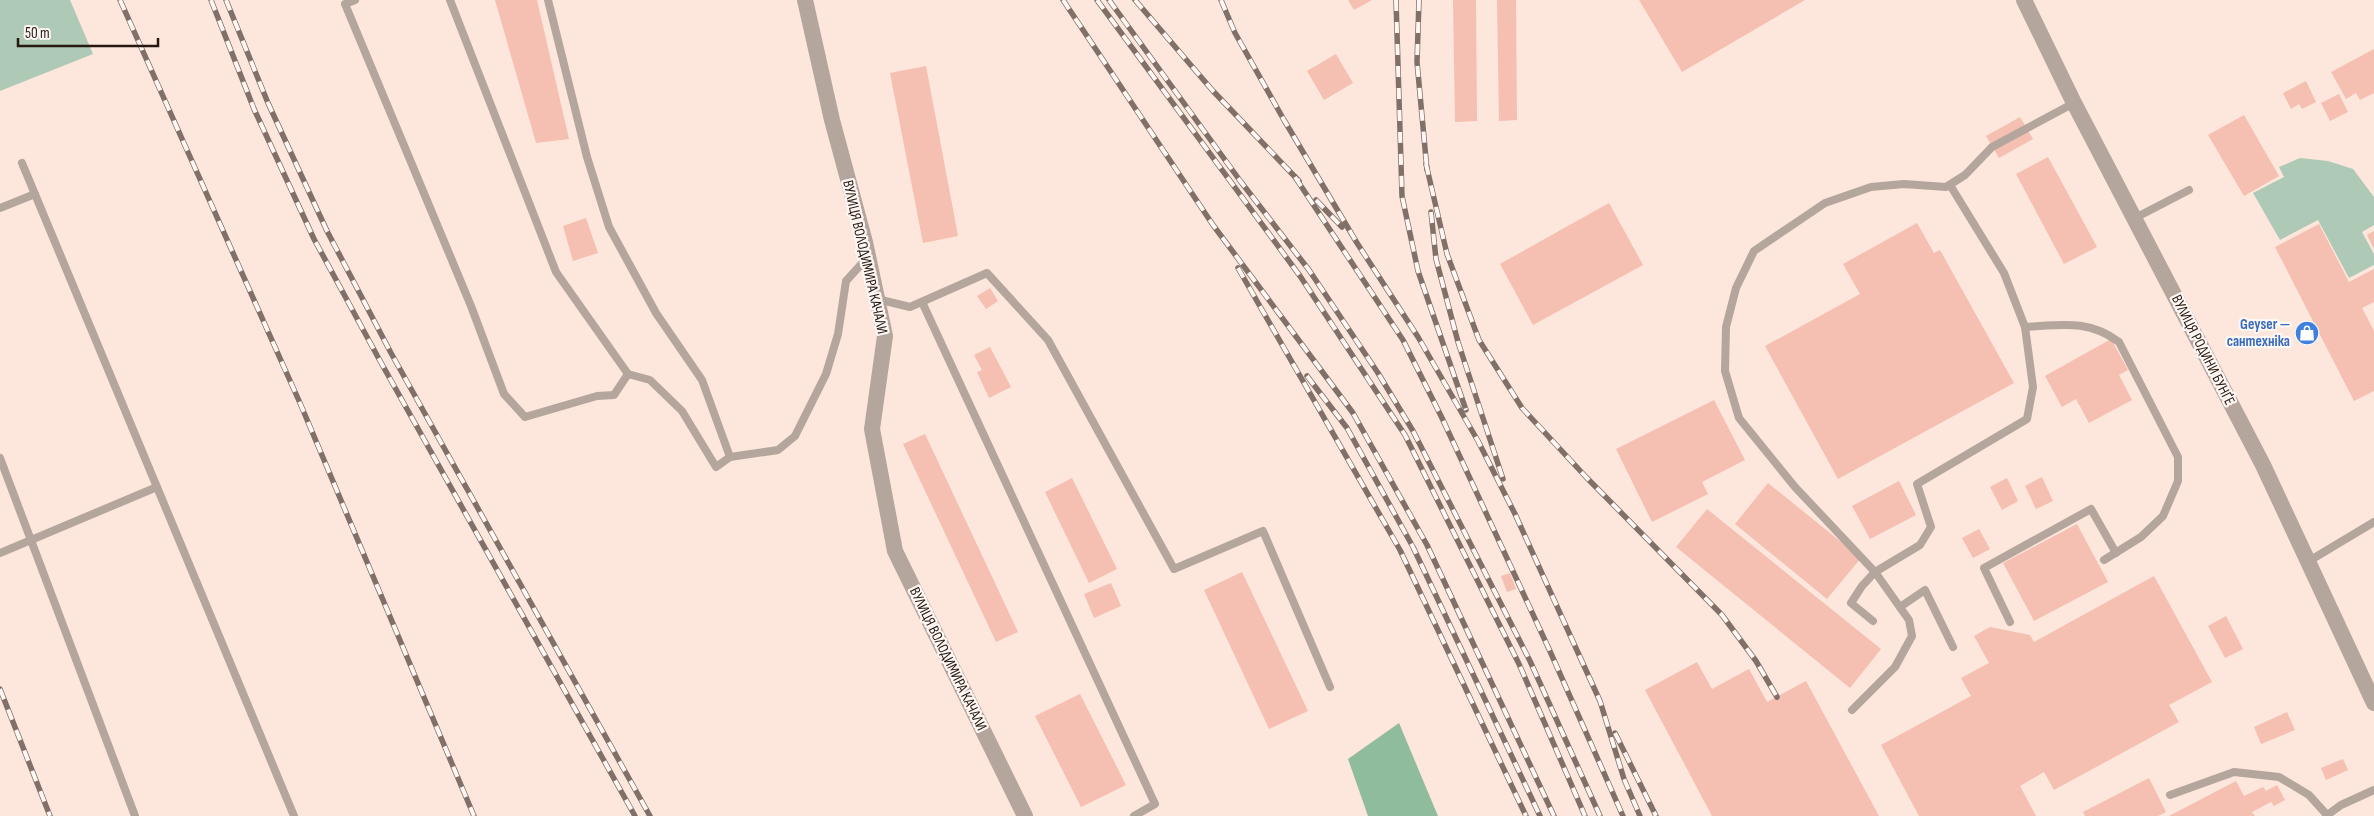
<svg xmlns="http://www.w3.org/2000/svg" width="2374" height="816" font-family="'Sofia Sans Condensed',sans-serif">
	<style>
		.green { fill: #aec9b6 }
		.forest { fill: #90bc9e }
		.building { fill: #f5bfb1 }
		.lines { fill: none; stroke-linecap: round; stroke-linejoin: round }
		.service { stroke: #b4a59d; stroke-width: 8 }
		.minor { stroke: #b4a59d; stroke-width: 16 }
		.rail-casing { stroke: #817067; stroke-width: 5.5 }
		.rail { stroke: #fef7f3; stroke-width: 4; stroke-dasharray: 11; stroke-linecap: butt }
		.labels { text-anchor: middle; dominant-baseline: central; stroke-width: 4.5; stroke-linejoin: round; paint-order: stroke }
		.street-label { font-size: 15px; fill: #251811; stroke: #fef7f3 }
		.shop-label { font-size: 15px; font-weight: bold; fill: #366cbe; stroke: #fef7f3; text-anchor: end }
	</style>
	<rect width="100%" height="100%" fill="#fde6db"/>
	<g class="green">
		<polygon points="0,0 70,0 93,54 0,91"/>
		<polygon points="2300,158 2328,161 2353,169 2374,197 2374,225 2362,232 2374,254 2374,265 2349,278 2318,220 2280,240 2253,193 2284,177 2279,167"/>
	</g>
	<polygon class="forest" points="1399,723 1438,816 1368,816 1348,759"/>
	<g class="building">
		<polygon points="495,0 537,0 569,139 536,143"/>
		<polygon points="1348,0 1372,0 1354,10"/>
		<polygon points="1453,0 1476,0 1477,121 1455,122"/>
		<polygon points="1497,0 1516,0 1517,120 1499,121"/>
		<polygon points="1639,0 1805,0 1682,72"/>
		<polygon points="2374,49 2374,93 2360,100 2356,93 2346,99 2331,72"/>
		<polygon points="1336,54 1353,83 1324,100 1307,71"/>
		<polygon points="926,66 958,236 923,243 890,73"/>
		<polygon points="2306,81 2316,102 2302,109 2299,104 2291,109 2283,93"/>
		<polygon points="2339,94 2348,112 2330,121 2321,103"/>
		<polygon points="2244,115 2279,176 2244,196 2208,135"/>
		<polygon points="2020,117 2033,139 1999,158 1986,136"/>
		<polygon points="2048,157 2097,247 2064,264 2016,174"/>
		<polygon points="1609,203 1643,265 1533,325 1500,264"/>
		<polygon points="586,218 598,253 573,261 563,226"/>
		<polygon points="1917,223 1934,253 1940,250 2014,383 1838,479 1765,346 1860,294 1843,264"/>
		<polygon points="2319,224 2349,282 2374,269 2374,302 2362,308 2374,331 2374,391 2354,401 2275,247"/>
		<polygon points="2374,231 2374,249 2367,235"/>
		<polygon points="990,288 998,301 986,309 977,296"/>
		<polygon points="2111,339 2128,370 2119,375 2132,400 2089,423 2076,399 2062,407 2045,376"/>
		<polygon points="990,347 1011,387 989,398 977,372 982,370 974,355"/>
		<polygon points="1714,400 1745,460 1702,482 1708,494 1652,522 1616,449"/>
		<polygon points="925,434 1018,632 996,642 903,444"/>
		<polygon points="2042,477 2053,501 2036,509 2025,486"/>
		<polygon points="1072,478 1117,569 1089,583 1045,492"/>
		<polygon points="2007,478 2018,501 2002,510 1990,487"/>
		<polygon points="1899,481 1916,515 1870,539 1852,506"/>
		<polygon points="1768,483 1861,558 1827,599 1735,524"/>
		<polygon points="1707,509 1881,649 1850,688 1676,547"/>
		<polygon points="2077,524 2108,582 2034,621 2003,563"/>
		<polygon points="1979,529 1990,549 1973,558 1962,538"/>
		<polygon points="1242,572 1308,711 1269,729 1204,590"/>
		<polygon points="1510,573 1516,589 1507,592 1501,576"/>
		<polygon points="2154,576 2212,682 2169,705 2179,722 2054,790 2044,772 2020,786 2036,816 1919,816 1881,745 1971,696 1961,678 1989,663 1974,636 1990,627 2030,635 2034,642"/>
		<polygon points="1111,583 1121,606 1094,618 1084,594"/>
		<polygon points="2226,616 2243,649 2225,658 2208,626"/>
		<polygon points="1697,662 1712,689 1749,669 1767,702 1806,681 1879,816 1712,816 1645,690"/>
		<polygon points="1080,694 1126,785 1081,807 1035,716"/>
		<polygon points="2287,712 2295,730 2261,744 2254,727"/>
		<polygon points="2343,759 2348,770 2326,780 2321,768"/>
		<polygon points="2149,778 2166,812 2158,816 2085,816 2083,812"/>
		<polygon points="2236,781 2244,796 2263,787 2266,791 2277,785 2285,800 2274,806 2271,802 2252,812 2255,816 2169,816"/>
	</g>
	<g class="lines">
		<g class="service">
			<polyline points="355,0 345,4 471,306 504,394 525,417 597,396 614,395 628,374 650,380 682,411 716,467 730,457 778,450 795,436 826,374 838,334 846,281 867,258"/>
			<polyline points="450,0 556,272 628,374"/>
			<polyline points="548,0 587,157 609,227 656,313 702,380 730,457"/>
			<polyline points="22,163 294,816"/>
			<polyline points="0,208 35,194"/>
			<polyline points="2135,218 2189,190"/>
			<polyline points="877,299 910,307 987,273 1048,340 1174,569 1263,531 1330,687"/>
			<polyline points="922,302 1155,804 1134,816"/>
			<path d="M2025 327C2061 325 2088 319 2119 342L2178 457V481L2163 516 2141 537 2104 560"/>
			<polyline points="0,458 135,816"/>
			<polyline points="0,553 157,487"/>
			<polyline points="2309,561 2374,522"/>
			<polyline points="1900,607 1925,590 1953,647"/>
			<polyline points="1873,621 1851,603 1862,586 1875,572 1920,545 1931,527 1917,484 2027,419 2033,387 2025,327 2004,273 1950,185"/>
			<polyline points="2010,622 1984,568 2091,509 2116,553"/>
			<polyline points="1852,710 1895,667 1912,636 1909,620 1875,572 1795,487 1739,418 1725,371 1726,327 1736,288 1754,251 1825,203 1871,187 1904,184 1946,187 1965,175 1992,147 2074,103"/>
			<polyline points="2170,795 2234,772 2279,777 2309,795 2327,815"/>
			<polyline points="2326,816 2341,805 2374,790"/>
		</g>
		<g class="minor">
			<polyline points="805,0 832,120 865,242 885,336 872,429 895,551 1025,816"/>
			<polyline points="2024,0 2074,103 2263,465 2374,703"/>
		</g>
		<g class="rail-casing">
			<g id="rail">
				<polyline points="120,0 300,403 474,816"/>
				<polyline points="211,0 254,109 314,239 379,359 635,816"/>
				<polyline points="226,0 268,103 327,231 391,353 650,816"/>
				<polyline points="1063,0 1213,225 1353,413 1427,545 1554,816"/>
				<polyline points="1097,0 1300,276 1405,435 1519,664 1585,816"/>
				<polyline points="1109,0 1241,182 1309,270 1378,373 1413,431 1530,661 1600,816"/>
				<polyline points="1135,0 1213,91 1299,181"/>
				<polyline points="1221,0 1235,33 1284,120 1357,243 1418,337 1478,441 1515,514 1600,701 1624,779 1640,816"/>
				<polyline points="1396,0 1402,196 1418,271 1466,410"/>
				<polyline points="1419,0 1417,62 1427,170"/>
				<polyline points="1426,164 1447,254 1479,340 1522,408 1586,477 1722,615 1756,661 1777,697"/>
				<polyline points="1295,177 1403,340 1442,418 1549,649 1623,816"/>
				<polyline points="1316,200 1342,227"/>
				<polyline points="1431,212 1436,259 1458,342 1503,479"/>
				<polyline points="1238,268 1400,550 1526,816"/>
				<polyline points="1307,376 1347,428 1413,547 1540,816"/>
				<polyline points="0,689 50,816"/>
				<polyline points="1615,733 1656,816"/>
			</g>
		</g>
		<use href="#rail" class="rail"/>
	</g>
	<defs>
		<g id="shop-disc" transform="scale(1.25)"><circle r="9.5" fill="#3f7fe0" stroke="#fef7f3"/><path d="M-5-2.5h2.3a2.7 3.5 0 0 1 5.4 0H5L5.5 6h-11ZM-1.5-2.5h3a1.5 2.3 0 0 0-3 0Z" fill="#fff"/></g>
	</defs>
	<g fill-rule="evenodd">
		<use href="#shop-disc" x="2307" y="333"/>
	</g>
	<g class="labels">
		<g class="street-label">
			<text transform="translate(865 257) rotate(77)">ВУЛИЦЯ ВОЛОДИМИРА КАЧАЛИ</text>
			<text transform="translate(2203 350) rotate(63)">ВУЛИЦЯ РОДИНИ БУНҐЕ</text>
			<text transform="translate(948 659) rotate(64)">ВУЛИЦЯ ВОЛОДИМИРА КАЧАЛИ</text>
		</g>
		<g class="shop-label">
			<text x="2290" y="324">Geyser —<tspan x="2290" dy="17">сантехніка</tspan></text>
		</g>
	</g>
	<path d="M18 38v8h140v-8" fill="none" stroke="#251811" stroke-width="2.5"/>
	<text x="25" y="38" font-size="15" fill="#251811" stroke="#fef7f3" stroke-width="4" paint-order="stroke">50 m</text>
</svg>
